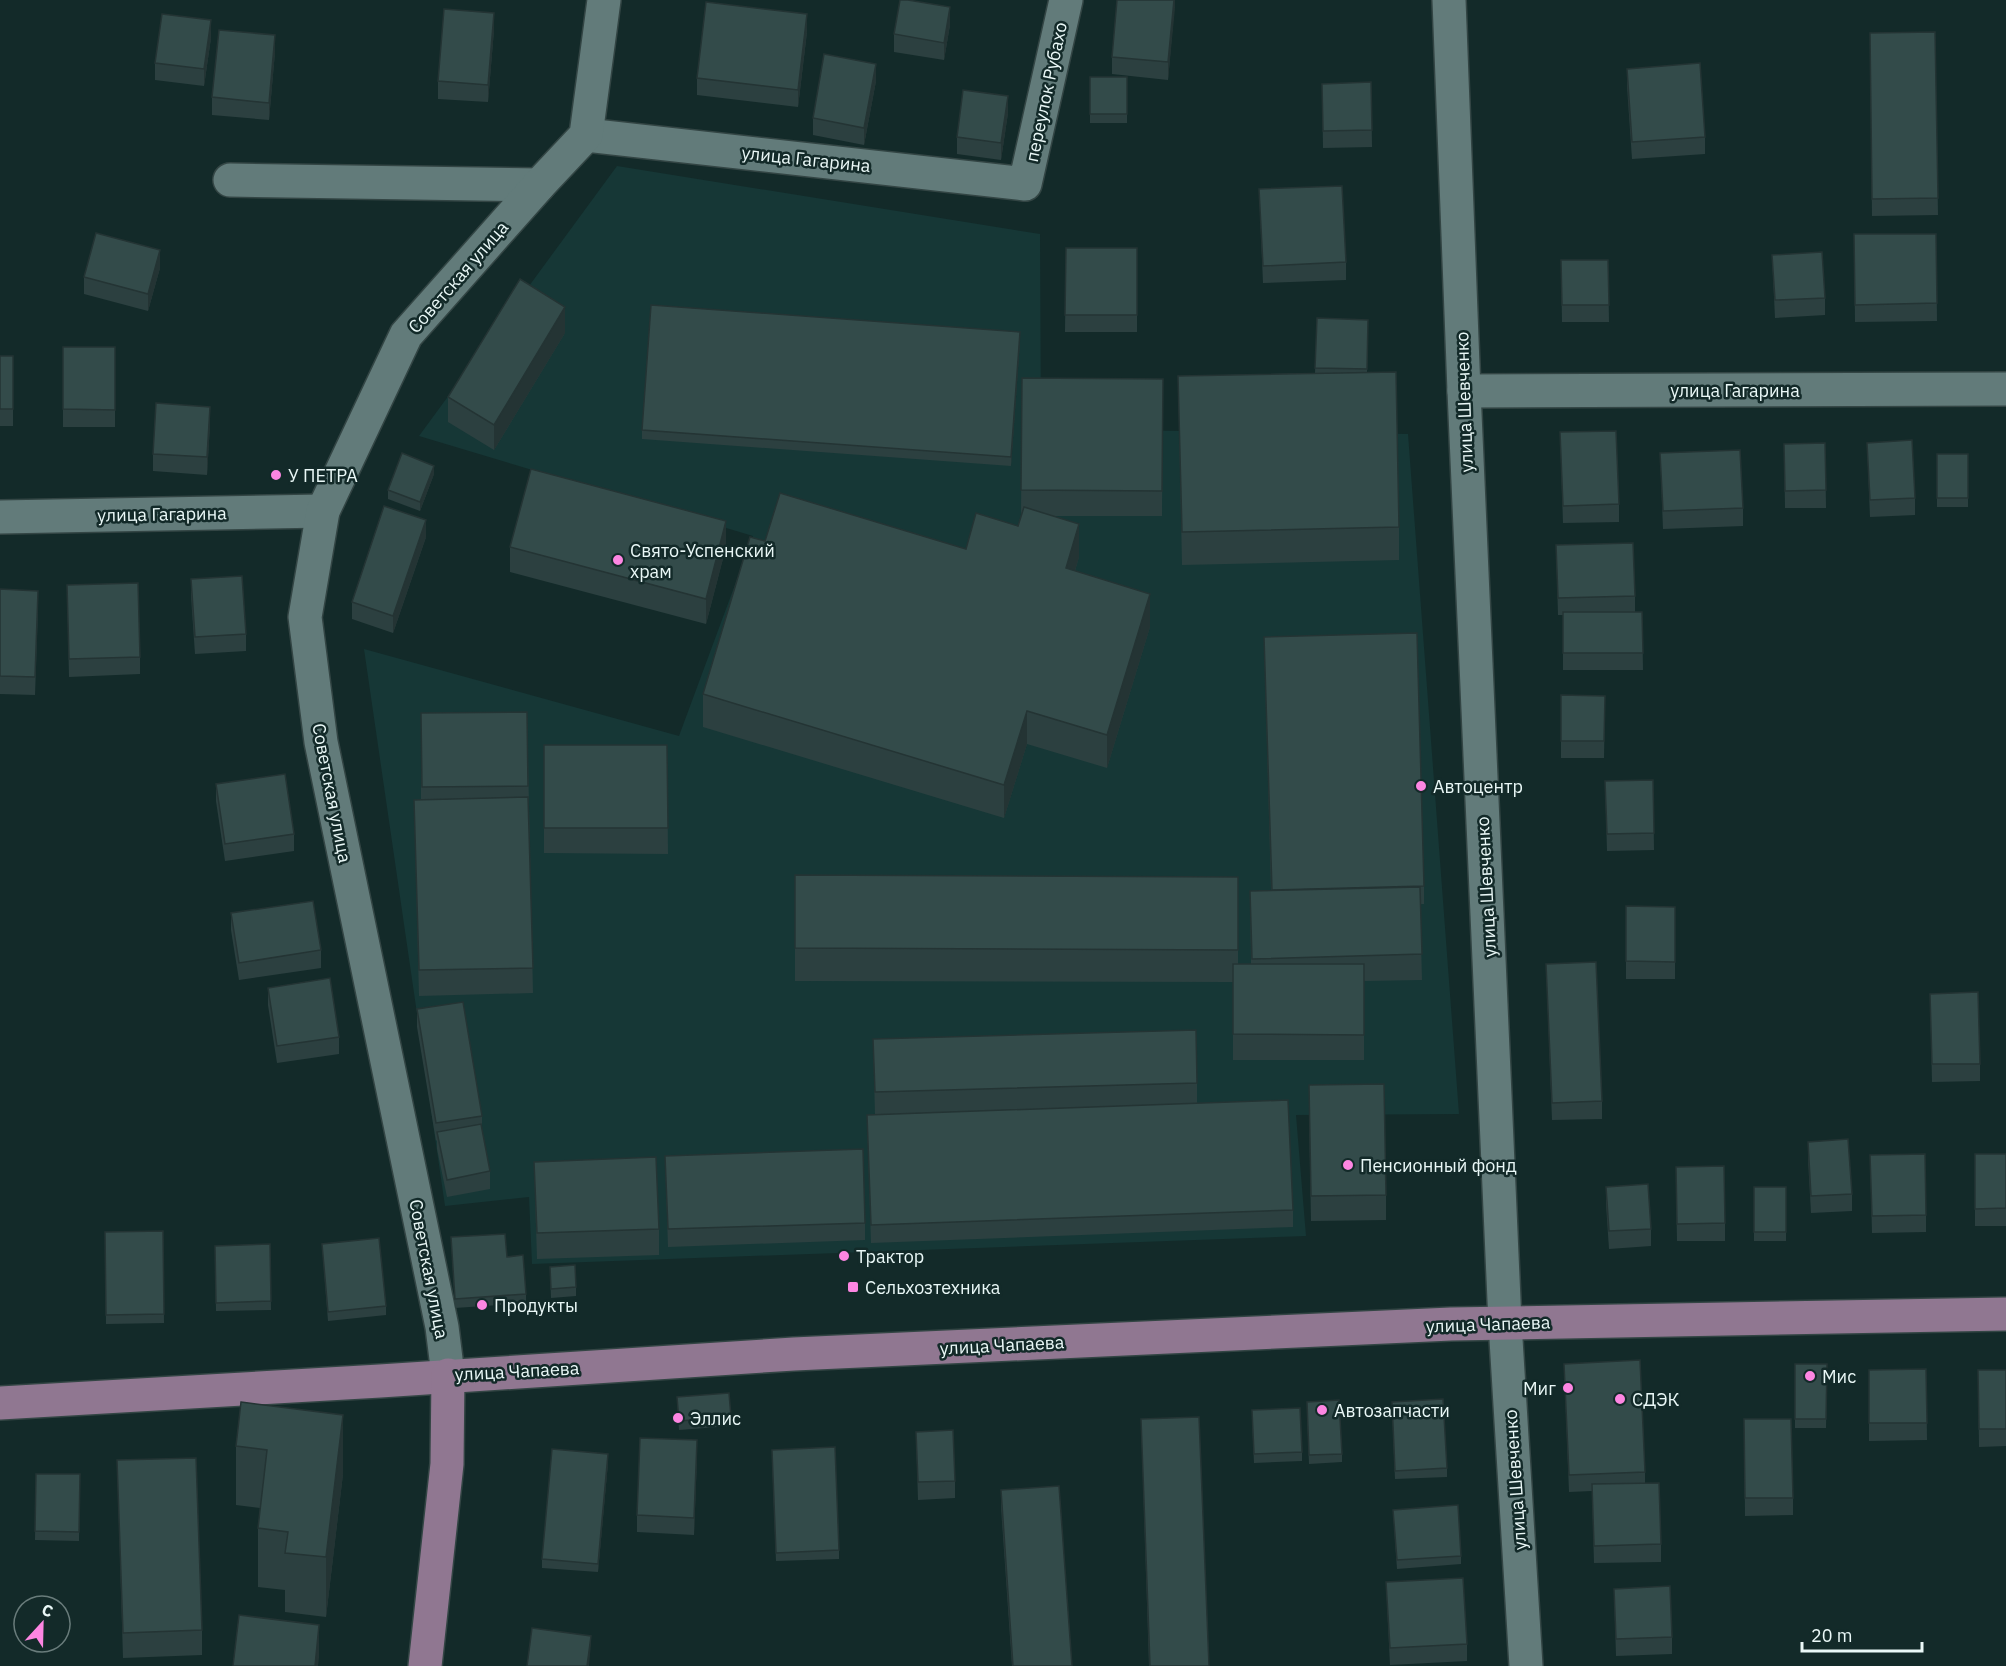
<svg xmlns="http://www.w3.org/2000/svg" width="2006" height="1666" font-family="'IBM Plex Sans',sans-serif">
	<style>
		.built { fill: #163736 }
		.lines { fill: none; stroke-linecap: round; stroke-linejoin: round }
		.minor-casing { stroke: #334544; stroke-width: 36 }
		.major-casing { stroke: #334544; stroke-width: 36 }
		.minor { stroke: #627b7a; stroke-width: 33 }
		.major { stroke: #907791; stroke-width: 33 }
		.wall { fill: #2c4040 }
		.shaded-wall { fill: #243434 }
		.building { fill: #334b4a; stroke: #243434; stroke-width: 1.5 }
		.poi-dot { fill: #fd86e2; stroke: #132a29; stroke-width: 2 }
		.labels { text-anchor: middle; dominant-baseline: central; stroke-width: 5; stroke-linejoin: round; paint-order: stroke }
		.street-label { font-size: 18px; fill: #eaf8f7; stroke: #132a29 }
		.poi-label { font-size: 18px; fill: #eaf8f7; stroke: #132a29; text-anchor: start }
	</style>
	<rect width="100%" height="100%" fill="#132a29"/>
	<polygon class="built" points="617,166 1040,234 1041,429 1408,434 1459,1114 1296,1115 1306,1236 532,1264 529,1197 445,1206 364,649 679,736 753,536 419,436"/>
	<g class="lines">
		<g class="minor-casing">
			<g id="minor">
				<polyline points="1449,0 1464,391 1505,1323 1526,1666"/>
				<polyline points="586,135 1025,184 1066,0"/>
				<polyline points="230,180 539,185"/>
				<polyline points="1464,391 2006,389"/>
				<polyline points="0,517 323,511"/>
				<polyline points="448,1375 442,1327 321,742 305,617 323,511 406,335 539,185 586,135 604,0"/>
			</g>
		</g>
		<g class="major-casing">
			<g id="major">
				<polyline points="0,1403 380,1381 794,1354 1451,1324 2006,1314"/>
				<polyline points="425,1666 447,1464 448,1375"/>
			</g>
		</g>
		<use href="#minor" class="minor"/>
		<use href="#major" class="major"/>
	</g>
	<g class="wall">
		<polygon points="1175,0 1168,80 1112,74 1112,57"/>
		<polygon points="950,25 944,60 894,52 894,34"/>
		<polygon points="494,30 488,102 438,99 438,81"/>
		<polygon points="807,32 798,107 697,95 697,78"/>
		<polygon points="1935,32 1938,215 1872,216 1870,33"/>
		<polygon points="211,38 204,86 155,80 155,63"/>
		<polygon points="275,52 269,120 212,115 212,97"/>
		<polygon points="1627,69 1705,137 1705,154 1632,159 1627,86"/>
		<rect x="1090" y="77" width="37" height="46"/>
		<polygon points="876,81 864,145 813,135 813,118"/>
		<polygon points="1371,82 1372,147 1323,148 1322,84"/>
		<polygon points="1008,113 1001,160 957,154 957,137"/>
		<polygon points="1259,189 1346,262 1346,280 1263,283"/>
		<polygon points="1854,234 1936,234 1937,321 1855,322"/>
		<polygon points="1066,248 1137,248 1137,332 1065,332"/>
		<polygon points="1772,255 1825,298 1825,315 1775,318"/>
		<polygon points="1561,260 1608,260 1609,322 1562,322"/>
		<polygon points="160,268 148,311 84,294 84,277"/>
		<polygon points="1317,318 1368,320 1367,372 1399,527 1399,560 1182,565 1178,376 1315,373"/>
		<polygon points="565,333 494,450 448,422 448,397"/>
		<polygon points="1020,341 1011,466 642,439 642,430"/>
		<rect x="63" y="347" width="52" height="80"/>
		<rect x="0" y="356" width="13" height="70"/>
		<polygon points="1022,378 1163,379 1162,516 1052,516 1079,557 1075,571 1150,627 1107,768 1027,744 1004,818 703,727 703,694 966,549 1018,526 1021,515"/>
		<polygon points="210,424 207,475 153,471 153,454"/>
		<polygon points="1560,432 1619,504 1619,522 1563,523"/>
		<polygon points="1825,443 1826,508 1785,508 1784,444"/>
		<polygon points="1867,443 1915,498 1915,515 1870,517"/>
		<polygon points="1660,453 1743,508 1743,526 1663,529"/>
		<rect x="1937" y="454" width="31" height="53"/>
		<polygon points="434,474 420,511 388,499 388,490"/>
		<polygon points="426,537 393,633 352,619 352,602"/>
		<polygon points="1556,545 1635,596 1635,612 1642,612 1643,670 1563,670 1563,615 1558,615"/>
		<polygon points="510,547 726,547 706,624 510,572"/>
		<polygon points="191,579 246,634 246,651 195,654 191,596"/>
		<polygon points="67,585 140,657 140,674 69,677"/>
		<polygon points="0,589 38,608 35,695 0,694"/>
		<polygon points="1264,637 1424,886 1424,904 1420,904 1422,980 1364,981 1364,1060 1233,1060 1233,982 795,981 795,875 1238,877 1238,964 1251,964 1250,891 1271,891"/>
		<polygon points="1561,695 1605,696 1604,758 1561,758"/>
		<polygon points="527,712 533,993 419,996 414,800 421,800 421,713"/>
		<polygon points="544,745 667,745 668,854 544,853"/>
		<polygon points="1653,780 1654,850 1607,851 1605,781"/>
		<polygon points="216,784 294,834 294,851 225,861 216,801"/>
		<polygon points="1626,906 1675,907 1675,979 1626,979"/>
		<polygon points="231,913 321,950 321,968 239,980 231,930"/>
		<polygon points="1546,964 1602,1101 1602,1119 1552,1120"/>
		<polygon points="268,988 339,1037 339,1054 277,1063 268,1005"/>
		<polygon points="1930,994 1980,1064 1980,1081 1932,1082"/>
		<polygon points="417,1009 482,1116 482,1130 490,1171 490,1189 447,1197 437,1149 437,1140 436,1141 417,1027"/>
		<polygon points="873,1039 1197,1083 1197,1103 1293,1210 1293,1227 871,1243 867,1115 875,1115"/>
		<polygon points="1309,1111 1386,1195 1386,1220 1311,1221"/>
		<polygon points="1808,1142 1852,1194 1852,1211 1811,1213 1808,1159"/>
		<rect x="1975" y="1154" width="31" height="72"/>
		<polygon points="1870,1155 1926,1215 1926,1232 1872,1233"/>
		<polygon points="665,1156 865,1223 865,1240 668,1247"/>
		<polygon points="534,1162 659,1229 659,1255 537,1259"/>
		<polygon points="1676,1184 1725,1223 1725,1241 1677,1241"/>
		<polygon points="1606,1187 1651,1229 1651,1246 1609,1249 1606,1204"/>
		<rect x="1754" y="1187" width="32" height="54"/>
		<polygon points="163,1231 164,1323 106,1324 105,1232"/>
		<polygon points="451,1237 507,1257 526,1294 526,1303 455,1308"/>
		<polygon points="270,1244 271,1310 216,1311 215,1246"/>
		<polygon points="322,1244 386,1306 386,1315 328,1321"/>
		<polygon points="550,1267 576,1287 576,1296 551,1298"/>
		<polygon points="1564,1364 1645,1472 1645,1483 1661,1544 1661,1562 1594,1563 1592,1491 1569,1492"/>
		<polygon points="1795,1364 1827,1364 1826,1428 1795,1428"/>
		<polygon points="1926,1369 1927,1440 1869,1441 1869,1370"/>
		<polygon points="1978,1370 2006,1370 2006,1446 1979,1447"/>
		<polygon points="677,1397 731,1417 731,1426 679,1430"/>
		<polygon points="241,1402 343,1474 326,1617 285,1612 285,1590 258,1587 258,1528 260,1508 236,1505 236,1446"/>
		<polygon points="1392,1410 1447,1468 1447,1477 1395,1479"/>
		<polygon points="1307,1411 1342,1454 1342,1462 1309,1464"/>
		<polygon points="1141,1419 1209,1666 1149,1666"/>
		<polygon points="1252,1419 1302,1452 1302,1461 1254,1463"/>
		<polygon points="1744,1419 1793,1498 1793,1515 1745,1516"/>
		<polygon points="916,1432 955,1481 955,1498 918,1500"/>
		<polygon points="697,1457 694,1535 637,1532 637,1515"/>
		<polygon points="772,1459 839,1550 839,1559 776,1561"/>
		<polygon points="117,1460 202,1630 202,1655 123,1658"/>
		<polygon points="608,1463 598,1572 542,1568 542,1559"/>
		<polygon points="36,1474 80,1474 79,1541 35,1540"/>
		<polygon points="1001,1490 1072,1666 1012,1666 1001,1507"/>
		<polygon points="1393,1510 1461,1556 1461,1564 1397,1569"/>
		<polygon points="1386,1582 1467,1644 1467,1661 1390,1665"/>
		<polygon points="1614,1589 1672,1637 1672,1654 1616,1656"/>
	</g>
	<g class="shaded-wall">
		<polygon points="1174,0 1175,0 1175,8 1168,80 1168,62"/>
		<polygon points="950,7 950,25 944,60 944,43"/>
		<polygon points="494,13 494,30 488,102 488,85"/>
		<polygon points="807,14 807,32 798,107 798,90"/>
		<polygon points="211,20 211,38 204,86 204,69"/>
		<polygon points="275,35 275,52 269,120 269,103"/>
		<polygon points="876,64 876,81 864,145 864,128"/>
		<polygon points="1008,96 1008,113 1001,160 1001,143"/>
		<polygon points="160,250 160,268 148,311 148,294"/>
		<polygon points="565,307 565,333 494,450 494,425"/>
		<polygon points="1020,332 1020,341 1011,466 1011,457"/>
		<polygon points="210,407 210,424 207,475 207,457"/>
		<polygon points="434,466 434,474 420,511 420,502"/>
		<polygon points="426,520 426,537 393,633 393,616"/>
		<polygon points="726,521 726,547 706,624 706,599"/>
		<polygon points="1079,524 1079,557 1066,601 1066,568"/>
		<polygon points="1150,594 1150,627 1107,768 1107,735"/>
		<polygon points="1027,711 1027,744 1004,818 1004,785"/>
		<polygon points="343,1415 343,1474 326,1617 326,1557"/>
		<polygon points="697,1440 697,1457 694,1535 694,1518"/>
		<polygon points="608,1454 608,1463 598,1572 598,1564"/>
		<polygon points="319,1625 319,1658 318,1666 315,1666"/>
		<polygon points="591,1636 591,1644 589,1666 587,1666"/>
	</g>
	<g class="building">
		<polygon points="900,0 908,0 950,7 944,43 894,34"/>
		<polygon points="1117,0 1174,0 1168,62 1112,57"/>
		<polygon points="706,2 807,14 798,90 697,78"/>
		<polygon points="444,9 494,13 488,85 438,81"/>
		<polygon points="162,14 211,20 204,69 155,63"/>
		<polygon points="219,30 275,35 269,103 212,97"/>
		<polygon points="1935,32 1938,198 1872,199 1870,33"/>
		<polygon points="824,54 876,64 864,128 813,118"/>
		<polygon points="1700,63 1705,137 1632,142 1627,69"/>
		<rect x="1090" y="77" width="37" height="37"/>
		<polygon points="1371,82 1372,130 1323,131 1322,84"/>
		<polygon points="963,90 1008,96 1001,143 957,137"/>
		<polygon points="1342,186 1346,262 1263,266 1259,189"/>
		<polygon points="96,233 160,250 148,294 84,277"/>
		<polygon points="1854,234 1936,234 1937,303 1855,305"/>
		<polygon points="1066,248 1137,248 1137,315 1065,315"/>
		<polygon points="1822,252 1825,298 1775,300 1772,255"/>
		<polygon points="1561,260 1608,260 1609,305 1562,305"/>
		<polygon points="520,279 565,307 494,425 448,397"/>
		<polygon points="651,305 1020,332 1011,457 642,430"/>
		<polygon points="1317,318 1368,320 1367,369 1315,368"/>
		<polygon points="63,347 115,347 115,410 63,409"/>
		<rect x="0" y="356" width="13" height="53"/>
		<polygon points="1396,372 1399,527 1182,532 1178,376"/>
		<polygon points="1022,378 1163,379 1162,491 1021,490"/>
		<polygon points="156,403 210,407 207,457 153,454"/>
		<polygon points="1616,431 1619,504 1563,506 1560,432"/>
		<polygon points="1912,440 1915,498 1870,500 1867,443"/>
		<polygon points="1825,443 1826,490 1785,491 1784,444"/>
		<polygon points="1740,450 1743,508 1663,511 1660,453"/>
		<polygon points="402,453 434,466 420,502 388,490"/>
		<rect x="1937" y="454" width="31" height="44"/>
		<polygon points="531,469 726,521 706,599 510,547"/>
		<polygon points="780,493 966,549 976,513 1018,526 1024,507 1079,524 1066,568 1150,594 1107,735 1027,711 1004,785 703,694 750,537 765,541"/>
		<polygon points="384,506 426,520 393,616 352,602"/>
		<polygon points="1633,543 1635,596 1558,598 1556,545"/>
		<polygon points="242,576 246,634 195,637 191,579"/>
		<polygon points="138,583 140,657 69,659 67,585"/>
		<polygon points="0,589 38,591 35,677 0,676"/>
		<polygon points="1563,612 1642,612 1643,653 1563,653"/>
		<polygon points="1417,633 1424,886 1272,890 1264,637"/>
		<polygon points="1561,695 1605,696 1604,741 1561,741"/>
		<polygon points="527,712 528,786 422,787 421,713"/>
		<polygon points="544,745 667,745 668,828 544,828"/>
		<polygon points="285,774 294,834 225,844 216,784"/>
		<polygon points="1653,780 1654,833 1607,834 1605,781"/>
		<polygon points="528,797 533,968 419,970 414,800"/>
		<polygon points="795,875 1238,877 1238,950 795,948"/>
		<polygon points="1420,887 1422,954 1252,959 1250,891"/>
		<polygon points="313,901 321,950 239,963 231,913"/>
		<polygon points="1626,906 1675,907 1675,962 1626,961"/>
		<polygon points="1596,962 1602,1101 1552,1103 1546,964"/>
		<polygon points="1233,964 1364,964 1364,1035 1233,1034"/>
		<polygon points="330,978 339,1037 277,1046 268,988"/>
		<polygon points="1978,992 1980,1064 1932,1064 1930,994"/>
		<polygon points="463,1002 482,1116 436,1123 417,1009"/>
		<polygon points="1196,1030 1197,1083 875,1092 873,1039"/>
		<polygon points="1384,1084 1386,1195 1311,1196 1309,1085"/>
		<polygon points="1288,1100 1293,1210 871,1225 867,1115"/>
		<polygon points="481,1124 490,1171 447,1180 437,1132"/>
		<polygon points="1848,1139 1852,1194 1811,1196 1808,1142"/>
		<polygon points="863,1149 865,1223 668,1229 665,1156"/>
		<polygon points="1925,1154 1926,1215 1872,1216 1870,1155"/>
		<polygon points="1975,1154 2006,1154 2006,1208 1975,1209"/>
		<polygon points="656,1157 659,1229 537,1233 534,1162"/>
		<polygon points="1724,1166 1725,1223 1677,1224 1676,1167"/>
		<polygon points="1648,1184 1651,1229 1609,1231 1606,1187"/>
		<rect x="1754" y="1187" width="32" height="45"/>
		<polygon points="163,1231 164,1314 106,1315 105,1232"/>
		<polygon points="505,1234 507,1257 523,1255 526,1294 455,1299 451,1237"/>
		<polygon points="379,1238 386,1306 328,1312 322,1244"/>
		<polygon points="270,1244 271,1301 216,1303 215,1246"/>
		<polygon points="575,1265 576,1287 551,1289 550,1267"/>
		<polygon points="1640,1360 1645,1472 1569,1475 1564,1364"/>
		<polygon points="1795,1364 1827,1364 1826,1419 1795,1419"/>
		<polygon points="1926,1369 1927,1423 1869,1423 1869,1370"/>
		<polygon points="1978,1370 2006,1370 2006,1429 1979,1429"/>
		<polygon points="729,1393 731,1417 679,1421 677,1397"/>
		<polygon points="1443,1399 1447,1468 1395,1471 1392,1402"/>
		<polygon points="1339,1400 1342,1454 1309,1455 1307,1402"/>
		<polygon points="241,1402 343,1415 326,1557 285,1553 288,1532 258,1528 267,1450 236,1446"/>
		<polygon points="1300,1408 1302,1452 1254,1454 1252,1410"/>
		<polygon points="1199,1417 1209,1666 1150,1666 1141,1419"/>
		<polygon points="1744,1419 1791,1419 1793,1498 1745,1498"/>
		<polygon points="953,1430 955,1481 918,1482 916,1432"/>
		<polygon points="640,1438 697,1440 694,1518 637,1515"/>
		<polygon points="835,1447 839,1550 776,1553 772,1450"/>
		<polygon points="552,1449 608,1454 598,1564 542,1559"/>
		<polygon points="196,1458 202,1630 123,1633 117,1460"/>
		<polygon points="36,1474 80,1474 79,1532 35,1531"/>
		<polygon points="1659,1483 1661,1544 1594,1546 1592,1484"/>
		<polygon points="1059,1486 1072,1666 1013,1666 1001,1490"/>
		<polygon points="1458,1505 1461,1556 1397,1560 1393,1510"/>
		<polygon points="1463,1578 1467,1644 1390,1648 1386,1582"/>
		<polygon points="1670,1586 1672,1637 1616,1639 1614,1589"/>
		<polygon points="239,1615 319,1625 315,1666 233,1666"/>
		<polygon points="532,1628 591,1636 587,1666 527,1666"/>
	</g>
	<g class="poi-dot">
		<circle cx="276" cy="475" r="6"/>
		<circle cx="618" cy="560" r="6"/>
		<circle cx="1421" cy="786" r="6"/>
		<circle cx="1348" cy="1165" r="6"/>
		<circle cx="844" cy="1256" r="6"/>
		<rect x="847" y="1281" width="12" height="12" rx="3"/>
		<circle cx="482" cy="1305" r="6"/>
		<circle cx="1810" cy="1376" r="6"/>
		<circle cx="1568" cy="1388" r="6"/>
		<circle cx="1620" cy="1399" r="6"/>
		<circle cx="1322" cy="1410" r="6"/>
		<circle cx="678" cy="1418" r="6"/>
	</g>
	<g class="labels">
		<g class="street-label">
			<text transform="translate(1046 92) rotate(-78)">переулок Рубахо</text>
			<text transform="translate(806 159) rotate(6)">улица Гагарина</text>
			<text transform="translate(458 277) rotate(-49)">Советская улица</text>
			<text x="1735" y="390">улица Гагарина</text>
			<text transform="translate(1464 402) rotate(-92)">улица Шевченко</text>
			<text transform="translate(162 514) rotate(-1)">улица Гагарина</text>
			<text transform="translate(332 793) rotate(79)">Советская улица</text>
			<text transform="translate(1486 887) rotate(-93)">улица Шевченко</text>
			<text transform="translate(429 1269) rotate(79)">Советская улица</text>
			<text transform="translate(1488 1324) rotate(-2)">улица Чапаева</text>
			<text transform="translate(1002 1345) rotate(-3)">улица Чапаева</text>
			<text transform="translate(517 1371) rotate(-3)">улица Чапаева</text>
			<text transform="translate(1515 1480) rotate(-94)">улица Шевченко</text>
		</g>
		<g class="poi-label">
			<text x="288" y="475">У ПЕТРА</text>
			<text x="630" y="550">Свято-Успенский<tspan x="630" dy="21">храм</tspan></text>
			<text x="1433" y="786">Автоцентр</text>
			<text x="1360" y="1165">Пенсионный фонд</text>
			<text x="856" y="1256">Трактор</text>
			<text x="865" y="1287">Сельхозтехника</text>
			<text x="494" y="1305">Продукты</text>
			<text x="1822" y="1376">Мис</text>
			<text x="1556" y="1388" text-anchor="end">Миг</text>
			<text x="1632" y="1399">СДЭК</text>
			<text x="1334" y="1410">Автозапчасти</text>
			<text x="690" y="1418">Эллис</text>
		</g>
	</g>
	<g transform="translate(42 1624) rotate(22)"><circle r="28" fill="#132a29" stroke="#697c7b" stroke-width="1.5"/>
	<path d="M0-4.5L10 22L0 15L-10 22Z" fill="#fd86e2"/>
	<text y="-9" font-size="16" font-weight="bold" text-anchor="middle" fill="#eaf8f7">С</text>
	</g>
	<path d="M1802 1642v9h120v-9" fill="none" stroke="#eaf8f7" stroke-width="3"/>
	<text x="1811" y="1642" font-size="18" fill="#eaf8f7" stroke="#132a29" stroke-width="4.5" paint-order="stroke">20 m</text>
</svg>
